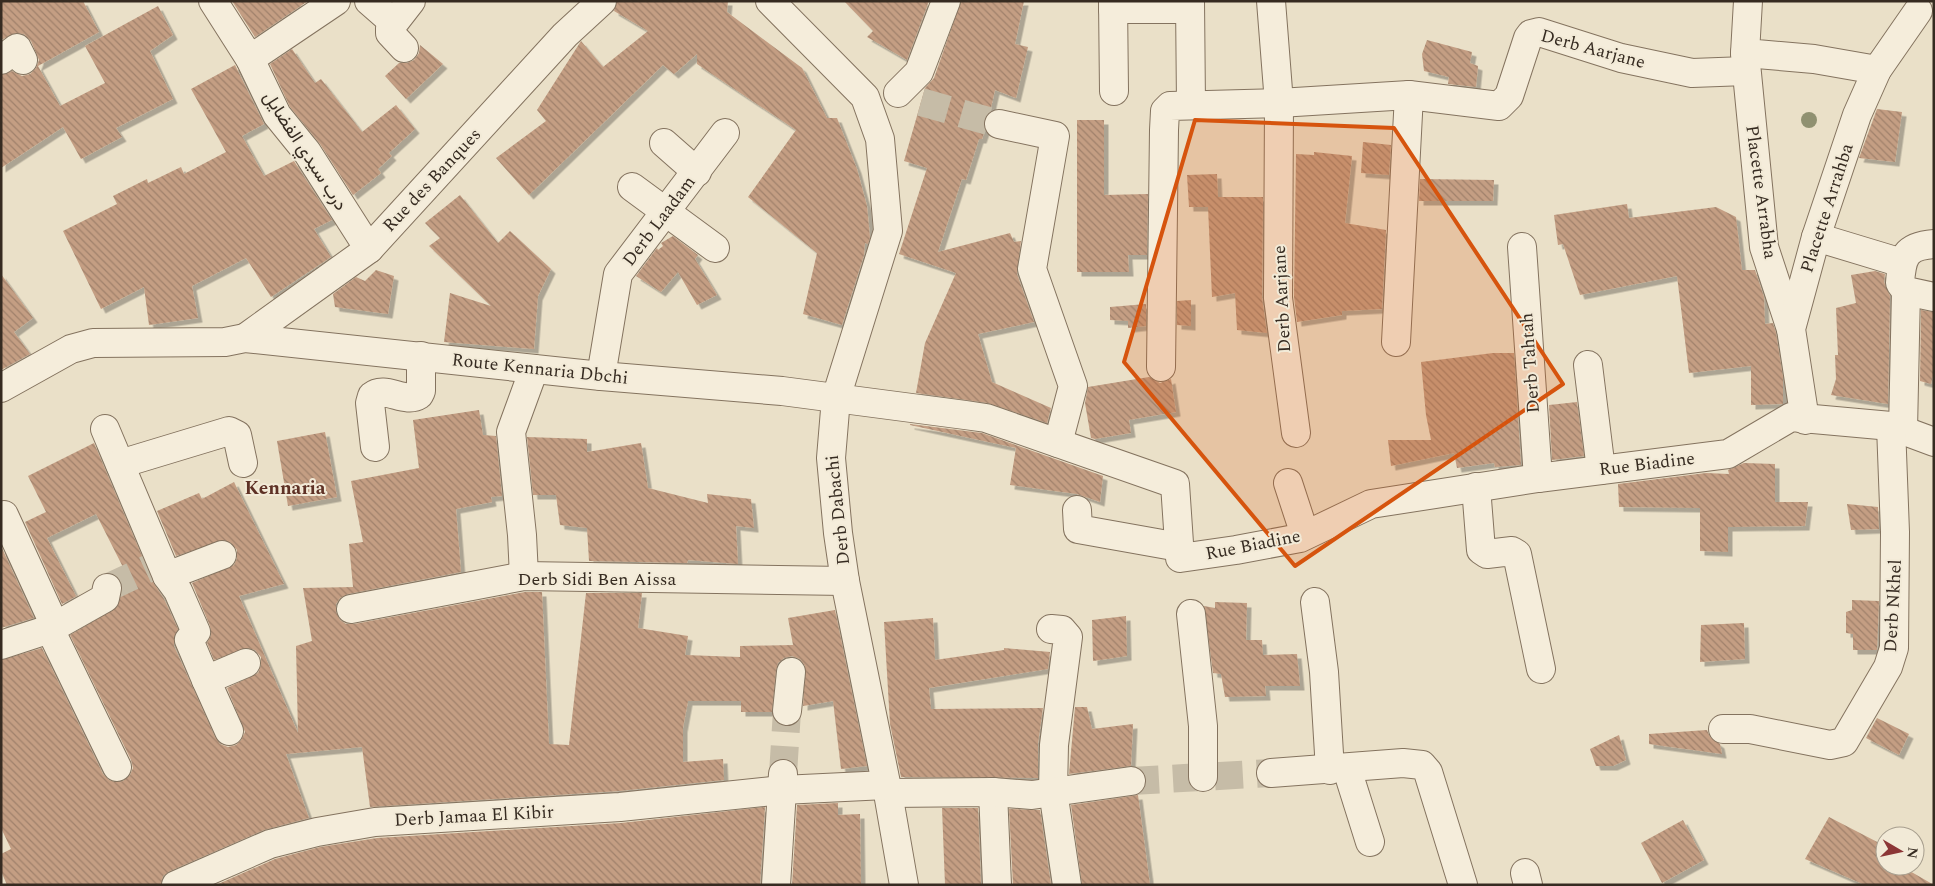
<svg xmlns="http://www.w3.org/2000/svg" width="1935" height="886" font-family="Spectral,Vazirmatn,serif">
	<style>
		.building { fill: url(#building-back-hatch); filter: url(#shadow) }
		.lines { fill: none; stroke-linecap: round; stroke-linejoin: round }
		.minor-tunnel { stroke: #c6bca7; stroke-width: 28; stroke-dasharray: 28 14; stroke-linecap: butt }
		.minor-casing { stroke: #84735f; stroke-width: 30 }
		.minor { stroke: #f5eddb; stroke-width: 28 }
		.tree { fill: #909171 }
		.marked { fill: #d6540e; fill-opacity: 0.2; stroke: #d6540e; stroke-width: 4; stroke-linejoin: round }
		.labels { text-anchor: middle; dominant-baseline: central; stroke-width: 4; stroke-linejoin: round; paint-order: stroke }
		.street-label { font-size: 18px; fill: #362b21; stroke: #f2ead7 }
		.neighbourhood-label { font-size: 19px; font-weight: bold; fill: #5e3125; stroke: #f2ead7 }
	</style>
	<defs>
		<pattern id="building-back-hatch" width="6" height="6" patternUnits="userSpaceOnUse" patternTransform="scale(1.25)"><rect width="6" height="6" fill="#c49e83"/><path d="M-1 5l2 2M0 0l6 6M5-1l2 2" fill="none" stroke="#a0816b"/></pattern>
		<filter id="shadow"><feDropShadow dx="4.5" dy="4.5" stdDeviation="0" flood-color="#0004"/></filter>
	</defs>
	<rect width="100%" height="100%" fill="#eae0c8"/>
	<g class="building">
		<polygon points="1,1 83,1 99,32 38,66 60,106 105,83 85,46 158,6 173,35 150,51 173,99 116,128 122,137 81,159 63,127 1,168 1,75 12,71 22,76 30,74 36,68 39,60 31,41 24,34 16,33 1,40"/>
		<polygon points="232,1 308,1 255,37"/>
		<polygon points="617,1 728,1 727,12 802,68 827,118 837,118 857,169 867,206 870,238 868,244 865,243 864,255 842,325 803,314 817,253 748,197 796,130 697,64 697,54 674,74 663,65 529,195 496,158 546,121 537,110 581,41 603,67 648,31 614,11"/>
		<polygon points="844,1 929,1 907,60 867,37 873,31"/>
		<polygon points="961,1 1024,1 1015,44 1028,47 1016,98 995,90 990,112 984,120 985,130 982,139 979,139 966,180 962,179 938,252 1010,233 1014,242 1021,241 1017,274 1034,322 978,334 992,382 1051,408 1047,423 988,403 916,393 925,343 956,273 899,254 927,168 904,161 925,88 934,78"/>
		<polygon points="1427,40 1472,52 1470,63 1478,66 1476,87 1448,84 1449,77 1424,71 1422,54"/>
		<polygon points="420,45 443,64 406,99 385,76 399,63 407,63 414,60 419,53"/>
		<polygon points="292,49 315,83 321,79 362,132 396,105 415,129 389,153 392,156 378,169 381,173 353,195 320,144 290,107 270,64"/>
		<polygon points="235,65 264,124 242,136 264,176 294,161 332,220 314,229 331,257 271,297 246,258 192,286 198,318 149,325 144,287 101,309 63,231 117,204 113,196 147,179 148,183 181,167 184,174 226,152 191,89"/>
		<polygon points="1877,109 1902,112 1895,162 1859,158"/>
		<polygon points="1077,120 1104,120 1104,195 1148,194 1147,255 1128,255 1129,272 1077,272"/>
		<polygon points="1363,142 1391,145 1389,175 1361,173"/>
		<polygon points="1314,152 1352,156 1345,223 1386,230 1382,309 1342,311 1342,315 1297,322 1294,297 1296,154 1314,155"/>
		<polygon points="1217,174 1218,197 1263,197 1262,298 1267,333 1237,330 1235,293 1212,297 1208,207 1189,207 1187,175"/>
		<polygon points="1420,179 1494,180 1493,201 1419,201"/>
		<polygon points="460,195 498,243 510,231 551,269 538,296 534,349 444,342 450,293 491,306 429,246 440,238 425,223"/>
		<polygon points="1627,204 1629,218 1716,207 1736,217 1742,270 1755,270 1764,297 1765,324 1773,323 1776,333 1783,377 1783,404 1751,405 1751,366 1689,373 1677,276 1580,295 1563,244 1558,245 1554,215"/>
		<polygon points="673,236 698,255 695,259 717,295 697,305 678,272 661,292 636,276 657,248 658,250 663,246 661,243"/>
		<polygon points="376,270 394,276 388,314 335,307 333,294 356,277 365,281"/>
		<polygon points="1875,271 1885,274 1884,282 1890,296 1888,404 1831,395 1836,379 1835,355 1838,355 1836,308 1856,303 1851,275"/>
		<polygon points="1,274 33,318 14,332 30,354 1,370"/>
		<polygon points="1191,300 1191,326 1177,325 1177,301"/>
		<polygon points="1146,304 1146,326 1128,328 1128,321 1110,320 1110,307"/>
		<polygon points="1921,310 1934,312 1934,371 1931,384 1920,381"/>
		<polygon points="1493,353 1514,353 1521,465 1495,467 1494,463 1457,468 1454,453 1391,466 1388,440 1431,440 1426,415 1421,362"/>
		<polygon points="1149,377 1160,383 1171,379 1176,412 1129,420 1131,433 1095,439 1091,438 1085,403 1088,387"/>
		<polygon points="1577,402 1584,456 1552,460 1549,405"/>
		<polygon points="479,410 483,435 496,436 502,496 491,497 492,502 456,509 461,572 348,594 340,598 336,604 336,612 340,620 346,624 354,624 525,592 542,592 549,744 569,745 586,593 642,593 638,628 688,636 685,655 740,657 740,646 793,645 788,618 835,610 867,766 841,769 833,701 803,706 805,666 800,659 792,656 784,658 778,663 776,670 772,712 741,712 741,701 688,701 683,728 683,762 723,759 724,780 619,791 370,807 362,747 286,754 309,818 264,830 170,871 163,876 161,885 7,885 1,871 1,854 11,849 1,828 1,660 42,648 103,774 109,780 115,782 123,781 130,775 133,768 131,760 70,635 117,607 122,591 122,583 118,577 126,573 96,514 47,538 76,596 82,593 62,604 25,522 46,512 28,476 94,443 153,582 164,599 178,629 174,637 174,646 192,686 215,737 220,744 228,747 236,745 241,740 245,732 227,688 258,673 261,665 261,657 255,650 247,648 214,660 207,643 211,635 210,626 192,583 234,565 237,558 237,550 231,543 224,540 176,556 157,511 199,493 202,499 234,482 284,584 239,596 298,733 296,646 312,641 303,588 353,587 349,544 363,542 351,481 419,468 413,420"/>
		<polygon points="910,424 982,433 1103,476 1100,502 1077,494 1010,485 1016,448 910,425"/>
		<polygon points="325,432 337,497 288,506 277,441"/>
		<polygon points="527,437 587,439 587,452 641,443 648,488 708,503 707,494 751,499 754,528 736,526 738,564 688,560 687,563 589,561 587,528 560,525 556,495 533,495"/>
		<polygon points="1744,463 1775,464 1775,502 1808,502 1805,526 1728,527 1728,552 1700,551 1700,508 1619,507 1618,484 1706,473 1729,474 1728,470"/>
		<polygon points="1847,504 1878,507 1879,529 1851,530"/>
		<polygon points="1,546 34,618 1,628"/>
		<polygon points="1852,600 1879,601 1877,650 1853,650 1853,634 1846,633 1846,612 1852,610"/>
		<polygon points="1215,602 1247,603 1246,640 1262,640 1263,655 1297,654 1300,686 1265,686 1266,696 1225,697 1221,674 1213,673 1204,606 1215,608"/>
		<polygon points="1126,616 1127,656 1093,661 1092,620"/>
		<polygon points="933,618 935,660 1004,650 1004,648 1050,652 1048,669 929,688 931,709 1043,708 1038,743 1038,778 901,777 890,724 884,622"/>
		<polygon points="1744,623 1745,659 1700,662 1701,625"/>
		<polygon points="1075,707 1087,707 1092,729 1133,724 1131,766 1069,774"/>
		<polygon points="1877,718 1909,734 1899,755 1866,738"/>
		<polygon points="1707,730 1710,737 1720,744 1722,754 1649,744 1649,734"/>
		<polygon points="1619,735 1626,760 1613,766 1596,766 1590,749"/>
		<polygon points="1138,795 1150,885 1082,885 1071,805"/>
		<polygon points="838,803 838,815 860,814 861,885 792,885 797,805"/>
		<polygon points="765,807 760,885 216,885 275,859 320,847 377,838 621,823"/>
		<polygon points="942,808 978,808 981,885 945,885"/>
		<polygon points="1009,809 1040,810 1051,885 1013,885"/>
		<polygon points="1829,817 1885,846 1885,866 1901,866 1934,885 1865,885 1805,859"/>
		<polygon points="1683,820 1704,860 1662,883 1641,843"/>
	</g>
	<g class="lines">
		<g class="minor-tunnel">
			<polyline points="921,102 999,124"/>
			<polyline points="107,588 154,566"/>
			<polyline points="783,774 787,711"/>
			<polyline points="1131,781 1271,773"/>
		</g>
		<g class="minor-casing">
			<g id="minor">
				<polyline points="213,1 250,59 277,115 307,152 369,249"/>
				<polyline points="369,1 393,22"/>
				<polyline points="770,1 865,97 880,139 888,231 836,398 831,458 838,533 845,581 888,793 904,885"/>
				<polyline points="1113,1 1114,91"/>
				<polyline points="1190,1 1191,105"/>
				<polyline points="1271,1 1279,103 1278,298 1296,433"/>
				<polyline points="1748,1 1745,53 1814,59 1877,70"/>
				<polyline points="1113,9 1190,9"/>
				<polyline points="404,48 390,33 390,28 411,1"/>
				<polyline points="1745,53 1764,247 1791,329"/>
				<polyline points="250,59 336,1"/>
				<polyline points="1,60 17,48 23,60"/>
				<polyline points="898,93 919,72 946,1"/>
				<polyline points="999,124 1055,136 1032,269 1073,386 1058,443"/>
				<polyline points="664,143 697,172"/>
				<polyline points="632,187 715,248"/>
				<polyline points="1816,237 1902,263"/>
				<path d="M1934 244C1905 246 1902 257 1900 283L1906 291 1934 297"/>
				<polyline points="1522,247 1538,478"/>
				<polyline points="245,338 369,249 565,35 602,1"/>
				<polyline points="1396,342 1409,95"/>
				<polyline points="1588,365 1601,470"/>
				<polyline points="1161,367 1164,130 1165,111 1170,106 1279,103 1409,95 1499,106 1509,96 1528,38 1531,34 1539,32 1621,58 1692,73 1746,71"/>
				<polyline points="601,376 618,274 725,133"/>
				<polyline points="1,388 71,349 93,343 225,342 245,338 601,376 782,391 965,415 986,418 1175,484 1180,558 1236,550 1300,538 1371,504 1538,478 1728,454 1791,417 1891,426 1934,442"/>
				<polyline points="1805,420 1791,329 1816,237 1857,115 1877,70 1918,11"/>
				<polyline points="105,429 167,576 178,591 196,632 189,640 206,680 246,663"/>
				<polyline points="1903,430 1906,291"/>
				<path d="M375 447 370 403 372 396C385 385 405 404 419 395L421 391V356"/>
				<polyline points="120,464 229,431 237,435 243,463"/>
				<polyline points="1288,483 1305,535"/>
				<polyline points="1476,487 1481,550 1487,554 1512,551 1517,554 1541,669"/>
				<polyline points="1077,510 1078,529 1179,547"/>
				<polyline points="4,515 55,626"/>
				<polyline points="167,576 222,555"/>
				<polyline points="524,576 522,535 511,432 534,369"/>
				<polyline points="1315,602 1324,672 1330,770"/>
				<polyline points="351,609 524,576 845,581"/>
				<polyline points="1191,614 1203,726 1203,777"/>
				<polyline points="50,629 117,767"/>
				<polyline points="1051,629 1062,630 1068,637 1054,745 1053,791 1067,885"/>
				<polyline points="1,645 50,629 105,598 107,588"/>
				<polyline points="206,680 229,731"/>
				<polyline points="787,711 791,672"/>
				<polyline points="1723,729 1750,729 1830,745 1844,742 1888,667 1894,648 1895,532 1891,426"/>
				<polyline points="1347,769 1370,842"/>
				<polyline points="1271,773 1403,763 1422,765 1428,772 1463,885"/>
				<polyline points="993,792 997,885"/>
				<polyline points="888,793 993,792 1032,795 1131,781"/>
				<polyline points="1525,873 1528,885"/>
				<polyline points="176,885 270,844 317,832 375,822 620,807 782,790 886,785"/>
				<polyline points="776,885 783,774"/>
			</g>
		</g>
		<use href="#minor" class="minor"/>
	</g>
	<circle class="tree" cx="1809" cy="120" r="8"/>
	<path class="marked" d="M1195 120 1394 128 1563 384 1295 566 1124 362Z"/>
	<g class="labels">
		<g class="street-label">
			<text transform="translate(1593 49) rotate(15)">Derb Aarjane</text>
			<text transform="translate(305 151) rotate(57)">درب سيدي الفضايل</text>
			<text transform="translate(432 180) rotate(-47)">Rue des Banques</text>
			<text transform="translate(1761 192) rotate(82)">Placette Arrabha</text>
			<text transform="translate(1827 208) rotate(-72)">Placette Arrahba</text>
			<text transform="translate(659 221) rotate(-53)">Derb Laadam</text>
			<text transform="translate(1282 299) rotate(-93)">Derb Aarjane</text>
			<text transform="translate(1530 363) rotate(-94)">Derb Tahtah</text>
			<text transform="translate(540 369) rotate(6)">Route Kennaria Dbchi</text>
			<text transform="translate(1647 464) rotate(-7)">Rue Biadine</text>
			<text transform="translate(838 510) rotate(-96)">Derb Dabachi</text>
			<text transform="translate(1253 545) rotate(-11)">Rue Biadine</text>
			<text x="597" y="579">Derb Sidi Ben Aissa</text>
			<text transform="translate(1893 606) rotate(-87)">Derb Nkhel</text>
			<text transform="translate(474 816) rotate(-3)">Derb Jamaa El Kibir</text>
		</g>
		<g class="neighbourhood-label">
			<text x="285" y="488">Kennaria</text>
		</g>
	</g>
	<rect width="1935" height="886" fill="none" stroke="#362b21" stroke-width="5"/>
	<g transform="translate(1900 851) rotate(99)"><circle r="24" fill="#f2ead7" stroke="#a79e8e"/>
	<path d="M0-4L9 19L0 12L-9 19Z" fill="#8c3636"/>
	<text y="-8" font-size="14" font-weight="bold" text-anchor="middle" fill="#362b21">N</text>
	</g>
</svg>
